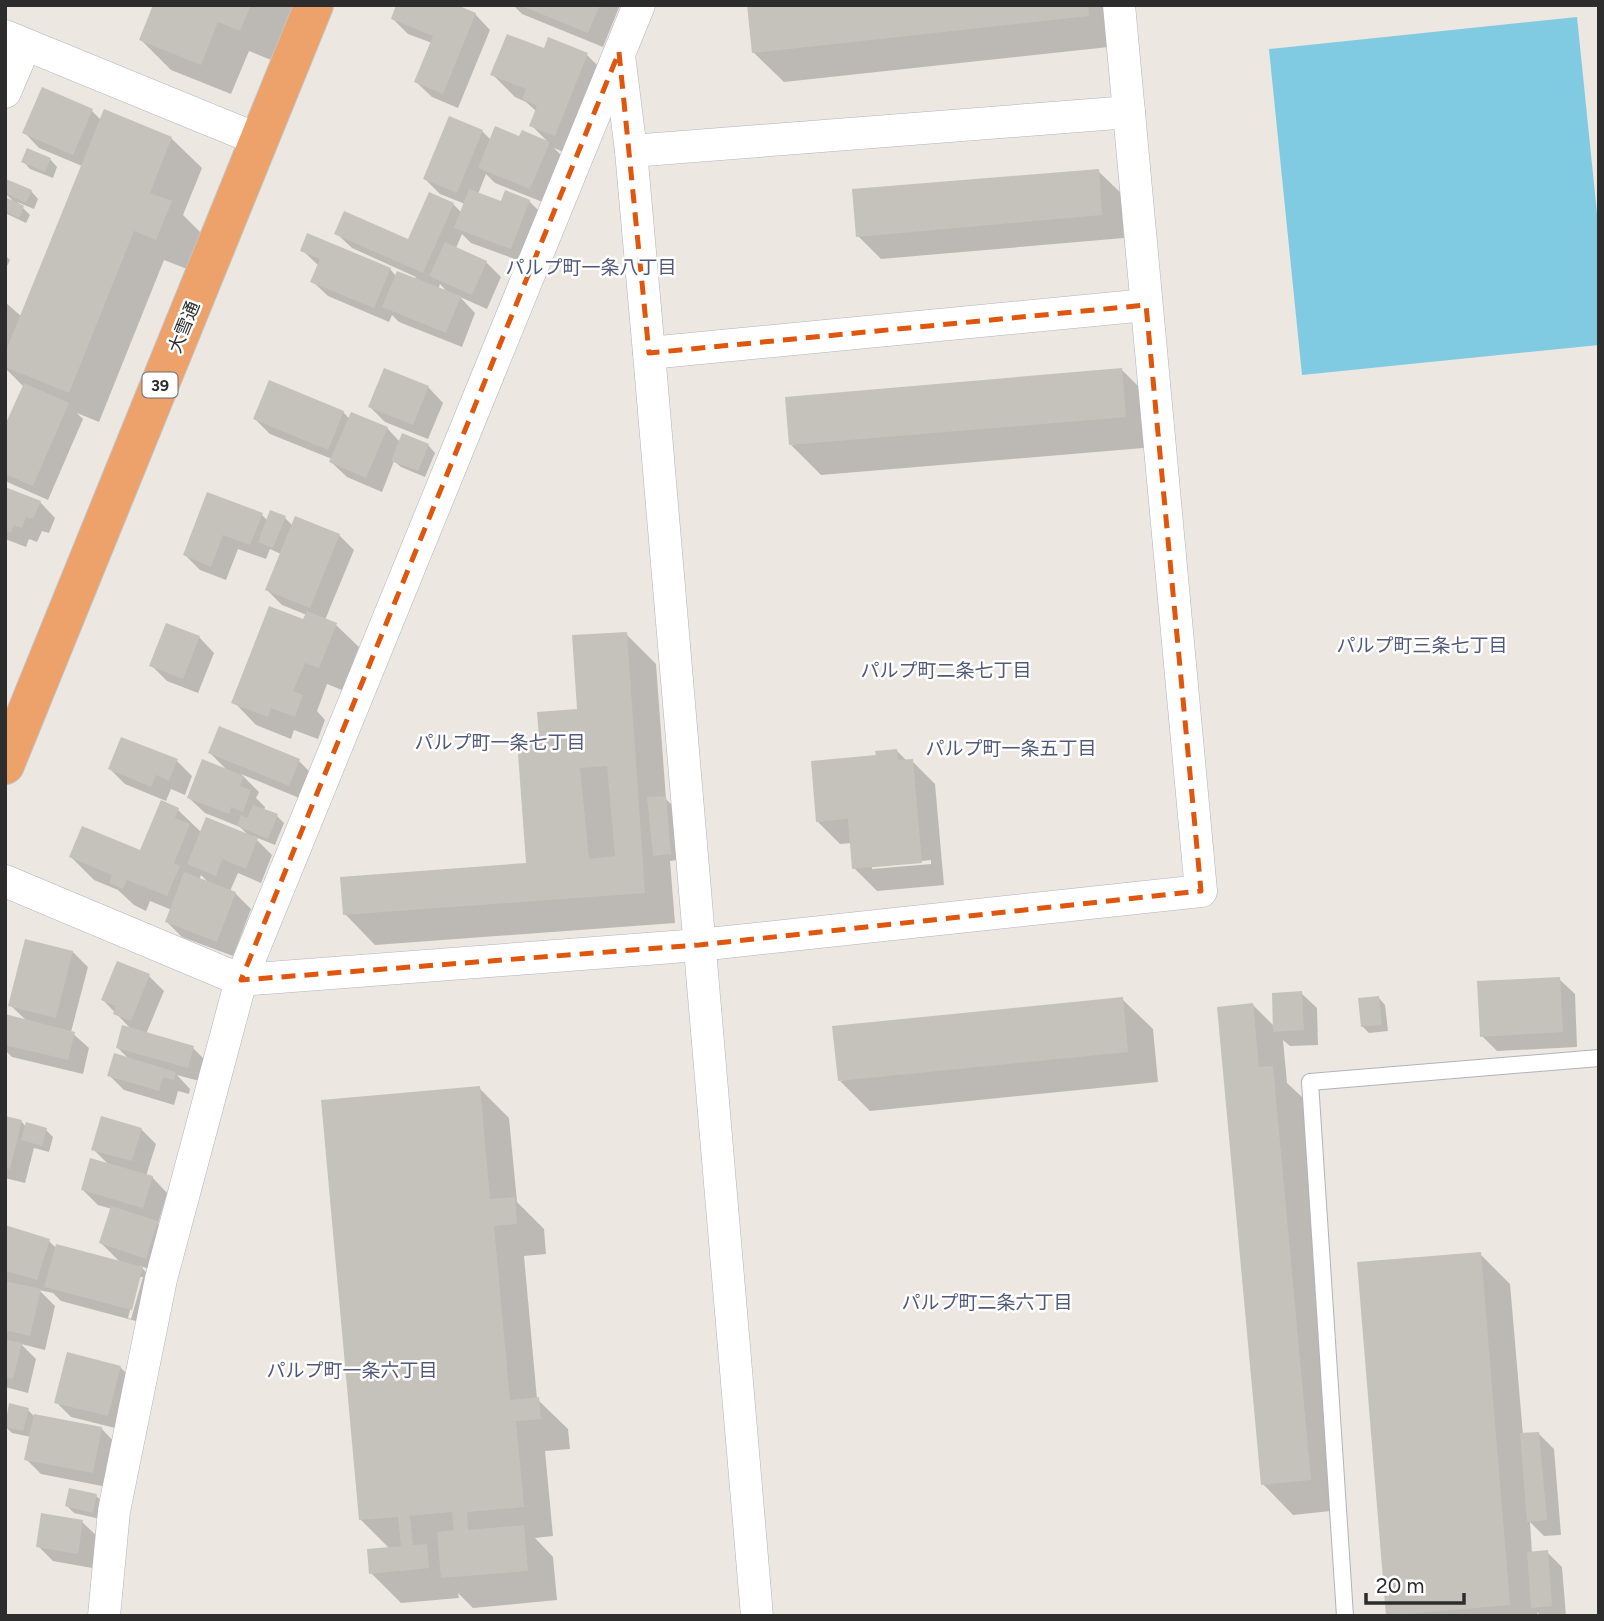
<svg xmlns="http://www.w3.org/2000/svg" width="1604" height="1621" font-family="Figtree,'Noto Sans JP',sans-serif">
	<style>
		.water { fill: #80cae2 }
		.shadow { fill: #0003; fill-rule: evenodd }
		.building { fill: #c5c2bc; fill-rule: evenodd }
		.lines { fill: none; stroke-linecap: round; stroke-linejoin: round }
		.lane-casing { stroke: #b1b3bb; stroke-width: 18 }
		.street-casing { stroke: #b1b3bb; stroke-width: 33 }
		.highway-casing { stroke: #c4c4c4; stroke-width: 40 }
		.lane { stroke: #fff; stroke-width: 16 }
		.street { stroke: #fff; stroke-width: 32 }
		.highway { stroke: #eda16b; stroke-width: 38 }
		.marked { fill: none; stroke: #df570e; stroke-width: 5; stroke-dasharray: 14 9; stroke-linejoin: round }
		.labels { text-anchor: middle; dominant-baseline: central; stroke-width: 5; stroke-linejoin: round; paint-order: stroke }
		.shield { fill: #fff; stroke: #6c6c6c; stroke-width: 2 }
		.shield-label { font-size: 16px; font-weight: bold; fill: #2d2d2d }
		.street-label { font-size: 18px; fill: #2d2d2d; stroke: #fff }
		.neighbourhood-label { font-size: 19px; fill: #515979; stroke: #fff }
	</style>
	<rect width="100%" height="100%" fill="#ece7e1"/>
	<polygon class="water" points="1577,17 1599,233 1599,345 1302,375 1269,49"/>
	<g class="shadow">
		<polygon points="155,5 293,5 271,60 249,51 231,94 171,70 141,40"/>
		<polygon points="513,5 620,5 603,47 522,14"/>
		<polygon points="748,5 1114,5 1118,46 784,82 753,52"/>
		<polygon points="475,14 490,30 458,108 432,97 416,82 432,43 408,34 393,19"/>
		<path d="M545 50 587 55 610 78 578 158 554 148 564 158 545 203 495 183 486 174 478 194 502 203 529 201 544 216 526 263 471 243 462 234 456 248 486 262 501 277 487 309 460 297 475 313 462 347 399 322 392 315 389 322 328 296 312 281 319 266 302 250 390 269 396 276 414 280 416 277 352 248 336 233 409 241 453 204 462 213 465 204 440 194 425 179 482 131 491 140 520 138 549 143 531 125 537 112 526 102 515 97 492 74ZM440 284 449 294 438 289Z"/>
		<polygon points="92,111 101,120 171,138 202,168 183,215 201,233 187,269 164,260 99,422 77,413 83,419 48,500 5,481 5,430 24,387 5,368 5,302 22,317 82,166 39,148 24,132"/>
		<polygon points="50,159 57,167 53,178 30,169 23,161"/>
		<polygon points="1098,171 1121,193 1124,238 881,259 858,236"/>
		<polygon points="7,181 31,191 38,199 34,209 17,202 30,215 26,223 5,213 5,199 15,203 5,193"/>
		<polygon points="5,255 10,260 5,270"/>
		<polygon points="1122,370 1152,400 1155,447 821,475 791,445"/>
		<polygon points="428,387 443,403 428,439 385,422 370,407"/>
		<polygon points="343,412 350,419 387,428 400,442 428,445 435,453 425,477 401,467 394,461 382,492 347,477 331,462 332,459 270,434 255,419"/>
		<polygon points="5,489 40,502 55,518 49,533 42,531 37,542 29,539 26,547 5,539"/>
		<polygon points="208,494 262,515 268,521 285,518 293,526 339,535 354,550 325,620 336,625 359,647 342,690 327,684 317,711 325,720 318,739 294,730 291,739 256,725 234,702 304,621 307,615 282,605 267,590 281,554 270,549 266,559 238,549 226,580 200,570 185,555"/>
		<polygon points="626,634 656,664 666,799 672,805 677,860 670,861 675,923 375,945 345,914 527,865 541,740 579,711"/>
		<polygon points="199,637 214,653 198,693 167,681 151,665"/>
		<path d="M897 751 907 761H912L935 784 944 885 877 891 854 868 852 843 840 844 817 821 878 757ZM931 860V864L872 869V866Z"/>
		<path d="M210 753 299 761 314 776 304 800 241 774 259 792 256 798 265 807 264 811 277 816 284 823 275 845 253 836 272 855 261 883 238 873 230 891 235 893 251 909 233 956 182 937 167 922 172 910 150 901 146 911 134 905 118 890 94 880 71 857 141 852 178 810 202 833 250 837 240 827 205 813 189 798 228 771ZM201 875 209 883 199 880Z"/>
		<polygon points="177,761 192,776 185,795 171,789 166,801 125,784 110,769"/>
		<polygon points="73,952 88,967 71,1032 89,1048 83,1074 12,1057 5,1050 5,1016 27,1021 10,1005"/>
		<polygon points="149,976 164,991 146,1034 193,1048 208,1063 203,1082 177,1075 190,1089 189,1094 178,1091 174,1105 124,1090 109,1075 130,1060 118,1048 132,1030 103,1000"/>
		<polygon points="1559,979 1575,994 1577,1047 1497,1051 1482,1036"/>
		<polygon points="1301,993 1317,1008 1318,1045 1290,1046 1283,1040 1287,1083 1303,1098 1340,1510 1293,1515 1263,1484 1253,1005 1275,1027"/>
		<polygon points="1378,997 1385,1005 1388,1031 1369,1033 1362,1026"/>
		<polygon points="1122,999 1153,1029 1158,1082 870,1111 840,1081"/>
		<polygon points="479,1088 509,1118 517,1202 544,1229 546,1254 524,1256 537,1399 568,1429 570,1449 545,1451 553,1536 535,1538 553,1557 557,1600 473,1608 458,1593 459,1598 401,1603 371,1573 390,1549 360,1519"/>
		<polygon points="5,1118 22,1122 26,1127 46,1130 53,1137 49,1152 34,1148 25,1183 5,1178"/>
		<path d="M141 1129 156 1144 146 1176 152 1177 167 1193 158 1224 172 1238 161 1273 140 1266 158 1284 147 1324 61 1301 53 1293 39 1290 55 1306 45 1350 21 1344 36 1359 28 1393 5 1387V1227L49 1241 56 1248 121 1263 101 1243 112 1209 98 1205 83 1190 109 1165 93 1149ZM139 1277H143L131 1319 128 1318Z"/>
		<polygon points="1480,1254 1510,1284 1523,1435 1539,1434 1554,1449 1561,1535 1544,1536 1530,1522 1532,1553 1547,1552 1562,1567 1566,1616 1541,1616 1537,1612 1538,1616 1389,1616"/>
		<polygon points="120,1367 135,1382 123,1430 71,1417 56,1402"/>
		<polygon points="10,1405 28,1410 34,1416 101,1428 116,1444 107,1487 41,1474 26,1459 31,1437 12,1433 5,1426"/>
		<polygon points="96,1496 104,1503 100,1519 74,1513 67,1506"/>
		<polygon points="82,1522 98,1537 92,1568 53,1561 38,1546"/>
	</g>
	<g class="building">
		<polygon points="153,5 251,5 240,31 218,22 201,65 139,40"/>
		<polygon points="396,5 457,5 476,13 443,94 414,82 433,36 391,19"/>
		<polygon points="519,5 600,5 588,33"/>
		<polygon points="747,5 1088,5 1089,16 752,53"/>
		<polygon points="507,34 544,48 548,37 588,53 555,136 529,126 537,106 522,99 526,89 490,75"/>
		<polygon points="42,87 93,109 73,155 22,133"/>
		<polygon points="104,109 172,137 150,193 172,201 156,240 134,231 69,393 5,367 5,353"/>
		<polygon points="449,116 483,130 457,193 423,179"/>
		<polygon points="495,126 519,136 522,130 550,142 530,189 478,168"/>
		<polygon points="27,148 51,158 45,172 21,162"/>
		<polygon points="1099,169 1102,215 856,237 852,189"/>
		<polygon points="6,179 32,190 26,203 5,193"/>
		<polygon points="469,189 501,201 505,190 530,200 511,249 454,228"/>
		<polygon points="429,192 454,203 423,273 334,234 344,211 408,239"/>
		<polygon points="5,197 24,206 19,218 5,211"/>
		<polygon points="307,233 391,268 374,308 310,282 320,259 300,251"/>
		<polygon points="445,242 487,261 472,295 429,276"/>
		<polygon points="397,271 461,296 446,333 382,307"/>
		<polygon points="384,368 429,386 413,425 368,407"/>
		<polygon points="1122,368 1126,417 789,445 785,397"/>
		<polygon points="269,380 344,411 328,450 253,419"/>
		<polygon points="24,383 69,403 33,486 5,474 5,425"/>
		<polygon points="351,412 388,427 366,478 329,462"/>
		<polygon points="402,433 429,444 418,471 391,461"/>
		<polygon points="5,487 41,501 33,519 26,517 22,528 14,525 11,533 5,531"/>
		<polygon points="207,492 263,513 250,545 223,535 211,567 183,555"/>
		<polygon points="270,510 286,516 273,548 258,542"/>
		<polygon points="295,516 340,534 310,608 265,590"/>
		<polygon points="269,606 303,619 307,611 337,623 319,668 305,663 293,691 303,695 295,717 271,708 268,717 231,703"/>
		<polygon points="166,623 200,636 183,679 149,666"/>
		<path d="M627 632 645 893 343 915 340 877 526 863 517 740 539 738 537 712 577 709 572 635ZM607 766 615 856 589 859 580 768Z"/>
		<polygon points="219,726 300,759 289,786 208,753"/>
		<polygon points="121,737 178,759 169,781 156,775 151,787 108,769"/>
		<polygon points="897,749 898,760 913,759 922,863 852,869 848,819 816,822 811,761 876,755 875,751"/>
		<polygon points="202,759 244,776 240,786 251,790 243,812 231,807 229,814 187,798"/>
		<polygon points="666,796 671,854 653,856 647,797"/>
		<polygon points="161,800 179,808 175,818 190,824 174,863 180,866 167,896 127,880 123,889 109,883 112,875 69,857 82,826 140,850"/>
		<polygon points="253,805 278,814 268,839 237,826 241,815 247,818"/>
		<polygon points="206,817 258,838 246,869 222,859 216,876 187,864"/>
		<polygon points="184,872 236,892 217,942 165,922"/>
		<polygon points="25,939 73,951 56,1018 8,1006"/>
		<polygon points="117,961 150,974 131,1021 113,1014 116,1006 101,1000"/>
		<polygon points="1560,977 1563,1032 1480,1037 1477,981"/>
		<polygon points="1302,991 1304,1030 1273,1032 1272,993"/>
		<polygon points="1379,996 1382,1025 1361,1027 1358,998"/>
		<polygon points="1123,997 1128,1052 838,1081 832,1026"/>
		<polygon points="1253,1003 1259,1067 1273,1066 1311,1480 1261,1485 1217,1007"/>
		<polygon points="5,1014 75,1032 68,1060 5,1045"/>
		<polygon points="122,1025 194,1046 188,1068 116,1048"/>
		<polygon points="114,1053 176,1072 174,1080 163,1077 159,1091 107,1076"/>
		<polygon points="480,1086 490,1199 515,1197 517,1224 494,1226 510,1400 539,1397 541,1419 516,1421 524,1507 467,1512 468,1530 524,1525 528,1571 441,1578 437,1532 454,1530 452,1512 410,1516 413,1545 427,1544 429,1568 369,1574 367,1549 401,1546 398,1517 359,1520 321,1100"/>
		<polygon points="5,1116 22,1120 10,1169 5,1168"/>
		<polygon points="101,1116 142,1128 132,1161 91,1150"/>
		<polygon points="26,1122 47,1128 42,1146 21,1140"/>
		<polygon points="90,1158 153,1176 143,1208 81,1190"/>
		<polygon points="111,1206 158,1221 146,1259 99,1243"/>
		<polygon points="5,1225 50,1239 37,1280 5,1271"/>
		<polygon points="56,1244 143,1267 132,1310 44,1287"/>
		<polygon points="1481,1252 1510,1605 1386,1616 1357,1262"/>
		<polygon points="5,1281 41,1289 30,1336 5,1330"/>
		<polygon points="5,1339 22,1343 13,1379 5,1377"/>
		<polygon points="67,1352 121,1366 108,1416 54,1403"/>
		<polygon points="9,1403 29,1408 23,1431 5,1427"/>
		<polygon points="34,1414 102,1427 93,1473 24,1460"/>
		<polygon points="1539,1432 1547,1520 1527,1522 1520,1433"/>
		<polygon points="69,1488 97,1494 93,1513 65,1506"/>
		<polygon points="41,1513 83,1520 78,1554 36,1547"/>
		<polygon points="1548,1550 1552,1606 1531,1608 1527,1552"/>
	</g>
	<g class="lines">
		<g class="lane-casing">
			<polyline id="lane" points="1345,1616 1310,1082 1599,1058"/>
		</g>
		<g class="street-casing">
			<g id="street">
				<polyline points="5,36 259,140"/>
				<polyline points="619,55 631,151 649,353 757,1616"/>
				<polyline points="5,92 25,45"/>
				<polyline points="631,151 1129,112"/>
				<polyline points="649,353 1146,305"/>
				<polyline points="5,881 241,980 699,945 1201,891 1119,5"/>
				<polyline points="104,1616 114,1511 161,1279 241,980 639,5"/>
			</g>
		</g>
		<g class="highway-casing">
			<polyline id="highway" points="5,765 314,5"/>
		</g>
		<use href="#lane" class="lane"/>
		<use href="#street" class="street"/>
		<use href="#highway" class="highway"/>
	</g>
	<path class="marked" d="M619 52 649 353 1146 305 1201 891 699 945 241 980Z"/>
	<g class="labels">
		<rect class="shield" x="142.5" y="372.5" width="35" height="25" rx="5"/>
		<g class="shield-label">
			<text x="160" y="385">39</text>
		</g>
		<g class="street-label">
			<text transform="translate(184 327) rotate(-68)">大雪通</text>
		</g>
		<g class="neighbourhood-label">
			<text x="591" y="267">パルプ町一条八丁目</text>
			<text x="1422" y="645">パルプ町三条七丁目</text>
			<text x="946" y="670">パルプ町二条七丁目</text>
			<text x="500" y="742">パルプ町一条七丁目</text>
			<text x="1011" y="748">パルプ町一条五丁目</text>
			<text x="987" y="1302">パルプ町二条六丁目</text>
			<text x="352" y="1370">パルプ町一条六丁目</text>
		</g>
	</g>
	<rect width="1604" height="1621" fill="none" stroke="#2d2d2d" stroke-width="14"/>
	<path d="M1366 1593v10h98v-10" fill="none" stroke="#2d2d2d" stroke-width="3.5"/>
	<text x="1376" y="1593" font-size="21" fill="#2d2d2d" stroke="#ffffff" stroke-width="5" paint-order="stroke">20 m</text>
</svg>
